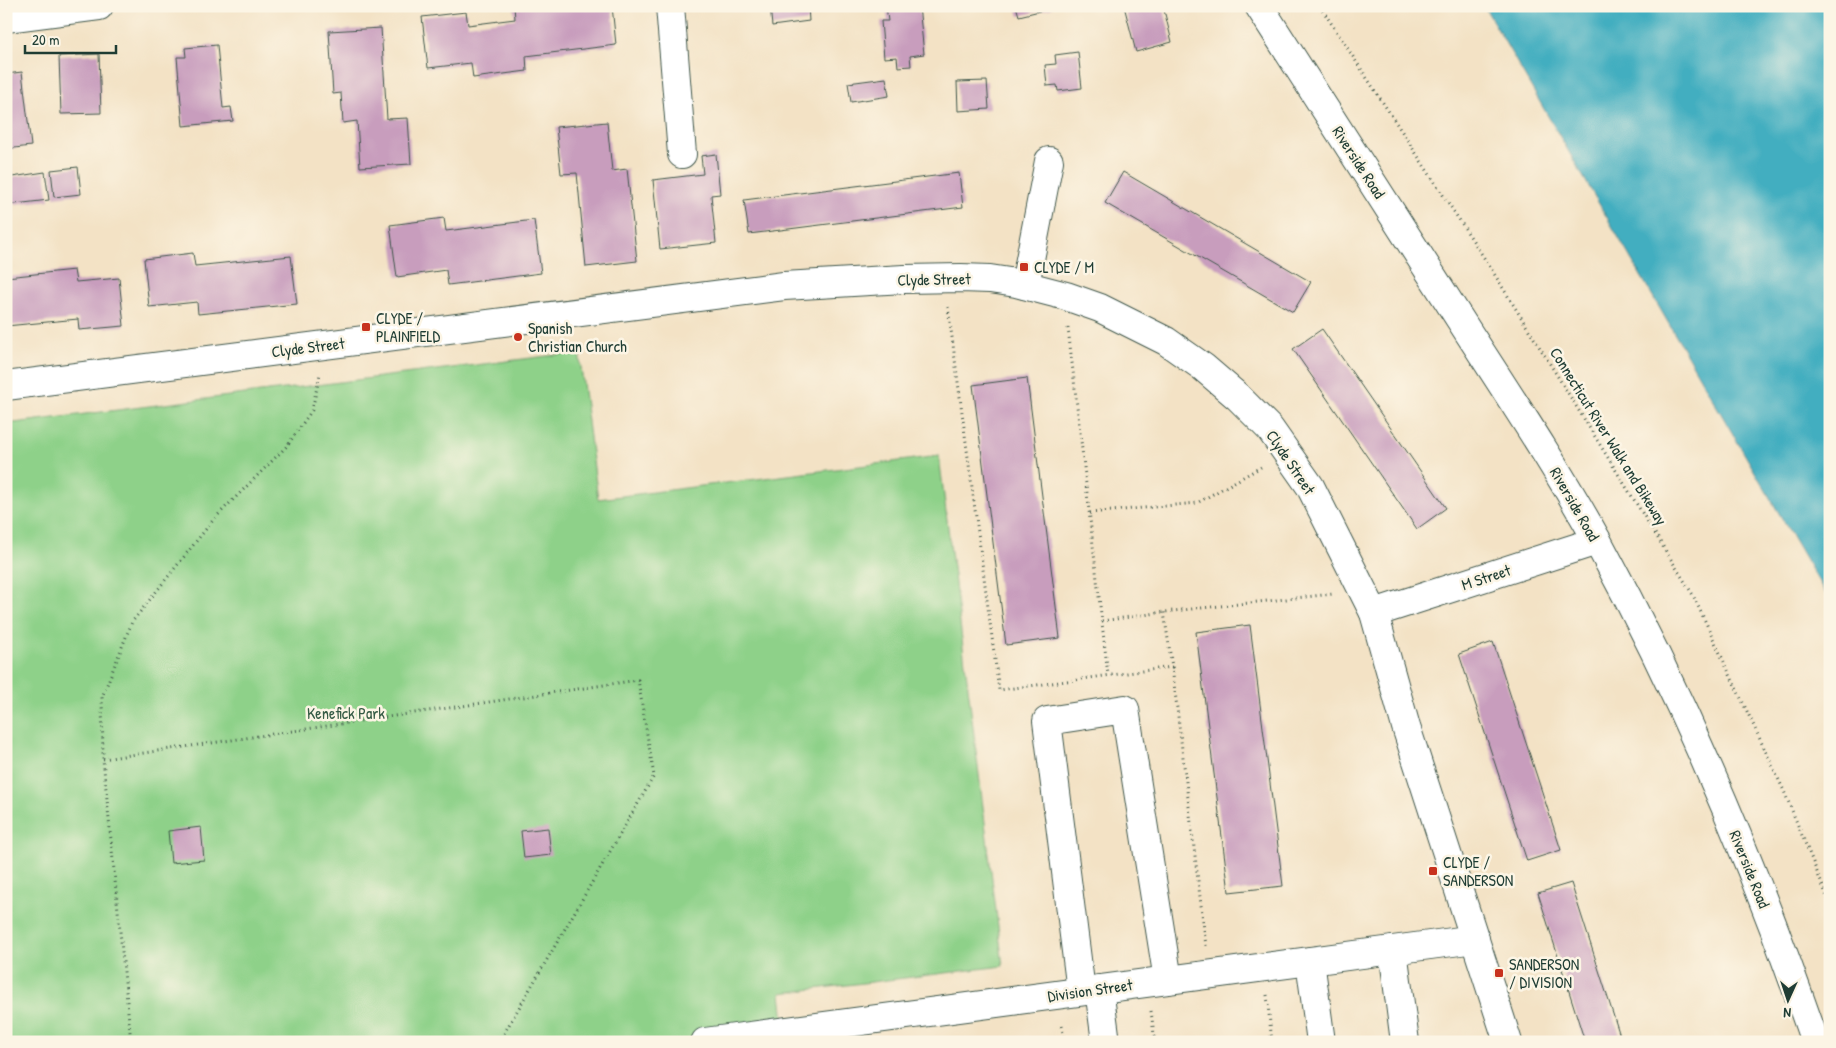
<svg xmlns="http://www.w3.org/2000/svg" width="1836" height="1048" font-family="'Patrick Hand',sans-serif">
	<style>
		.green { fill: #8ed189; stroke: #56875e }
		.water { fill: #42aec0; stroke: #30767a }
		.building { fill: #c89dbd }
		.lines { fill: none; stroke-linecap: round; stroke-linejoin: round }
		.minor-casing { stroke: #3f564a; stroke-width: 30 }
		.path { stroke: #3f564a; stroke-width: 3; stroke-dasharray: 1 4; stroke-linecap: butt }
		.minor { stroke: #fff; stroke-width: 28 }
		.poi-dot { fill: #c8321e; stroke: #fcf5e5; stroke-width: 2 }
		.labels { text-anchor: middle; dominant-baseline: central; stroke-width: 5; stroke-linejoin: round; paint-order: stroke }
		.street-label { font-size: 16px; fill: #1f3d34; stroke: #fcf5e5 }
		.poi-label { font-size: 16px; fill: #1f3d34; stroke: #fcf5e5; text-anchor: start }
		.park-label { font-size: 16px; fill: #355b45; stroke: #fcf5e5 }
	</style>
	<rect width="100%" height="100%" fill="#fcf5e5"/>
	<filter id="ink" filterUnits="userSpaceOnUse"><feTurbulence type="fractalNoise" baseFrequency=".02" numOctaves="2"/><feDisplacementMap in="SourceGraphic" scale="10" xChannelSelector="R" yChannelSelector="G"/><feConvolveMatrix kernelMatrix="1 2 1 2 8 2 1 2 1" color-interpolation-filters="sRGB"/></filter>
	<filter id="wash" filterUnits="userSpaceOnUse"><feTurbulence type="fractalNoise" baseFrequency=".0096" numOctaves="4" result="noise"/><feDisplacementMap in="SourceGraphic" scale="20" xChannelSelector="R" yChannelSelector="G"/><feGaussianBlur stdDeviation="1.12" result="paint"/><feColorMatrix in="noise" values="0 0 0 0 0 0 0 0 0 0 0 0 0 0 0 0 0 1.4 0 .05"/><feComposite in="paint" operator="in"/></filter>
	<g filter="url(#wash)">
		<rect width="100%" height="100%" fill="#f3e2c5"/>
		<polygon class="green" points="579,352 598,499 939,456 1003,966 781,993 786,1042 6,1042 6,424"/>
		<polygon class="water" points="1484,6 1830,6 1830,601"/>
		<g id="blocks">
			<g class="building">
				<polygon points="514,6 612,6 616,45 526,56 527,71 473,78 471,63 428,68 422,17 466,12 468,25 515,19"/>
				<polygon points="770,6 808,6 809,21 772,26"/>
				<polygon points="819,6 835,6 835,7 820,9"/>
				<polygon points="886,6 919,6 924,54 910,56 911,66 898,67 897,57 884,58 881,21 888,21"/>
				<polygon points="1016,6 1051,6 1052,8 1019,16"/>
				<polygon points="1124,6 1163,6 1172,42 1136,52"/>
				<polygon points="381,28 387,119 408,118 411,164 360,167 357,121 343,123 341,93 333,94 329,31"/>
				<polygon points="217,45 223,108 231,107 233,121 183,126 177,57 186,57 185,48"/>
				<polygon points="1078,52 1082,88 1058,91 1057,85 1047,86 1045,65 1056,64 1055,55"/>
				<polygon points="99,54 101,113 61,114 59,56"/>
				<polygon points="22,72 31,146 6,149 6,74"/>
				<polygon points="886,78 889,96 851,102 848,83"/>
				<polygon points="987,81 989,109 958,111 957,82"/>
				<polygon points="607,122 612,171 627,169 637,261 586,267 577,173 561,174 556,127"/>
				<polygon points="716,154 720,194 711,195 716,243 660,249 653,180 703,174 701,156"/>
				<polygon points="78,167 81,194 54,197 51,170"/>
				<polygon points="11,170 12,177 45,172 49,200 6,205 6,171"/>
				<polygon points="1123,172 1311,282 1293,312 1105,203"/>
				<polygon points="959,173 963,207 749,234 744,200"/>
				<polygon points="444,218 446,231 534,220 541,273 448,285 446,270 397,277 390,225"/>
				<polygon points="193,253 195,266 291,256 297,304 198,314 197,302 149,307 144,259"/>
				<polygon points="74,270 76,282 119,278 124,326 79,330 78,319 6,326 6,277"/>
				<polygon points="1322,329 1446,508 1417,529 1293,349"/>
				<polygon points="1027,378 1060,638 1006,645 973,385"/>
				<polygon points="1250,625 1283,886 1229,892 1196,632"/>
				<polygon points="1493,642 1561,850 1527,861 1459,654"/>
				<polygon points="201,827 204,860 171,863 168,831"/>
				<polygon points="548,828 551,855 524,858 521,831"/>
				<polygon points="1571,883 1622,1042 1585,1042 1538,893"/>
			</g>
		</g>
	</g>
	<g filter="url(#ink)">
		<use href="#blocks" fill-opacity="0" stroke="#3f564a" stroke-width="1"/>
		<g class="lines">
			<g class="minor-casing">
				<g id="minor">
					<polyline points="670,6 682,154"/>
					<path d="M1259 6C1329 116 1400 225 1470 335 1514 403 1559 471 1598 542 1685 702 1756 870 1815 1042"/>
					<polyline points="6,18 99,6"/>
					<polyline points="1025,285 1049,161"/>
					<polyline points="6,386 784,286 904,279 961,278 990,279 1016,283 1066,296 1100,308 1166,341 1203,367 1238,397 1270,429 1310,486 1374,613 1406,727 1508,1042"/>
					<polyline points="1374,613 1597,541"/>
					<polyline points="1393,950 1405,1042"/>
					<polyline points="1310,961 1321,1042"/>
					<polyline points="1099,989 1106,1042"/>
					<polyline points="1081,991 1047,721 1125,709 1168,980"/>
					<polyline points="705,1042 1475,939"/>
				</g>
			</g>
			<g class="path">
				<polyline points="1320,6 1490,267 1693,595 1784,791 1830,904"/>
				<polyline points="948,307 999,690 1172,667 1164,612"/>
				<polyline points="1068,328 1108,675"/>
				<polyline points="1090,513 1197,503 1261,467"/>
				<polyline points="1102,621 1164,612 1333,594"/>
				<polyline points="1172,667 1206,946"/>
				<polyline points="103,759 638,680 654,776 499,1042"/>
				<polyline points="1267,995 1272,1042"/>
				<polyline points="1151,1011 1155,1042"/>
				<polyline points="1062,1026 1064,1042"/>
				<polyline points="131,1042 103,759 102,697 132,622 214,519 287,446 312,410 320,374"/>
			</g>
			<use href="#minor" class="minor"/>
		</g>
	</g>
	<g class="poi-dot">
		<rect x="1019" y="262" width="10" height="10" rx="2.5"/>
		<rect x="361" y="322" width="10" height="10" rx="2.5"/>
		<circle cx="518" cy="337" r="5"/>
		<rect x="1428" y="866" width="10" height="10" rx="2.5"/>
		<rect x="1494" y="968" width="10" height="10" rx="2.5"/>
	</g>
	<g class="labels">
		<g class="street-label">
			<text transform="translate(1359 162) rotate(57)">Riverside Road</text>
			<text transform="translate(934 279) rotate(-1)">Clyde Street</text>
			<text transform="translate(308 347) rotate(-7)">Clyde Street</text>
			<text transform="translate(1609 436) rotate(58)">Connecticut River Walk and Bikeway</text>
			<text transform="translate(1291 462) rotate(56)">Clyde Street</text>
			<text transform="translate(1575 504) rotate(60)">Riverside Road</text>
			<text transform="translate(1486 577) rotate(-18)">M Street</text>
			<text transform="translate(1750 869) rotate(68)">Riverside Road</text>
			<text transform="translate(1090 990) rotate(-8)">Division Street</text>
		</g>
		<g class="poi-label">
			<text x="1034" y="267">CLYDE / M</text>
			<text x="376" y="318">CLYDE /<tspan x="376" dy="18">PLAINFIELD</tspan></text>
			<text x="528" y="328">Spanish<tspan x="528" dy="18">Christian Church</tspan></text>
			<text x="1443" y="862">CLYDE /<tspan x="1443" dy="18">SANDERSON</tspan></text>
			<text x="1509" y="964">SANDERSON<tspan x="1509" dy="18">/ DIVISION</tspan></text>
		</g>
		<g class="park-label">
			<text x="346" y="713">Kenefick Park</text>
		</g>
	</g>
	<rect width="1836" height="1048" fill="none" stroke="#fcf5e5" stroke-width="25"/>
	<g transform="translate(1788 1000) rotate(183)" stroke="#fcf5e5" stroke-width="4" paint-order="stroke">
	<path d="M0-4L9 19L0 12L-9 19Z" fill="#1f3d34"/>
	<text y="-8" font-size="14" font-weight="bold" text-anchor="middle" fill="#1f3d34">N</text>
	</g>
	<path d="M25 45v8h91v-8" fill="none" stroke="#1f3d34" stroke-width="2.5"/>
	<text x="32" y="45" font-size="15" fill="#1f3d34" stroke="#fcf5e5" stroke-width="4" paint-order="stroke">20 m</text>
</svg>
